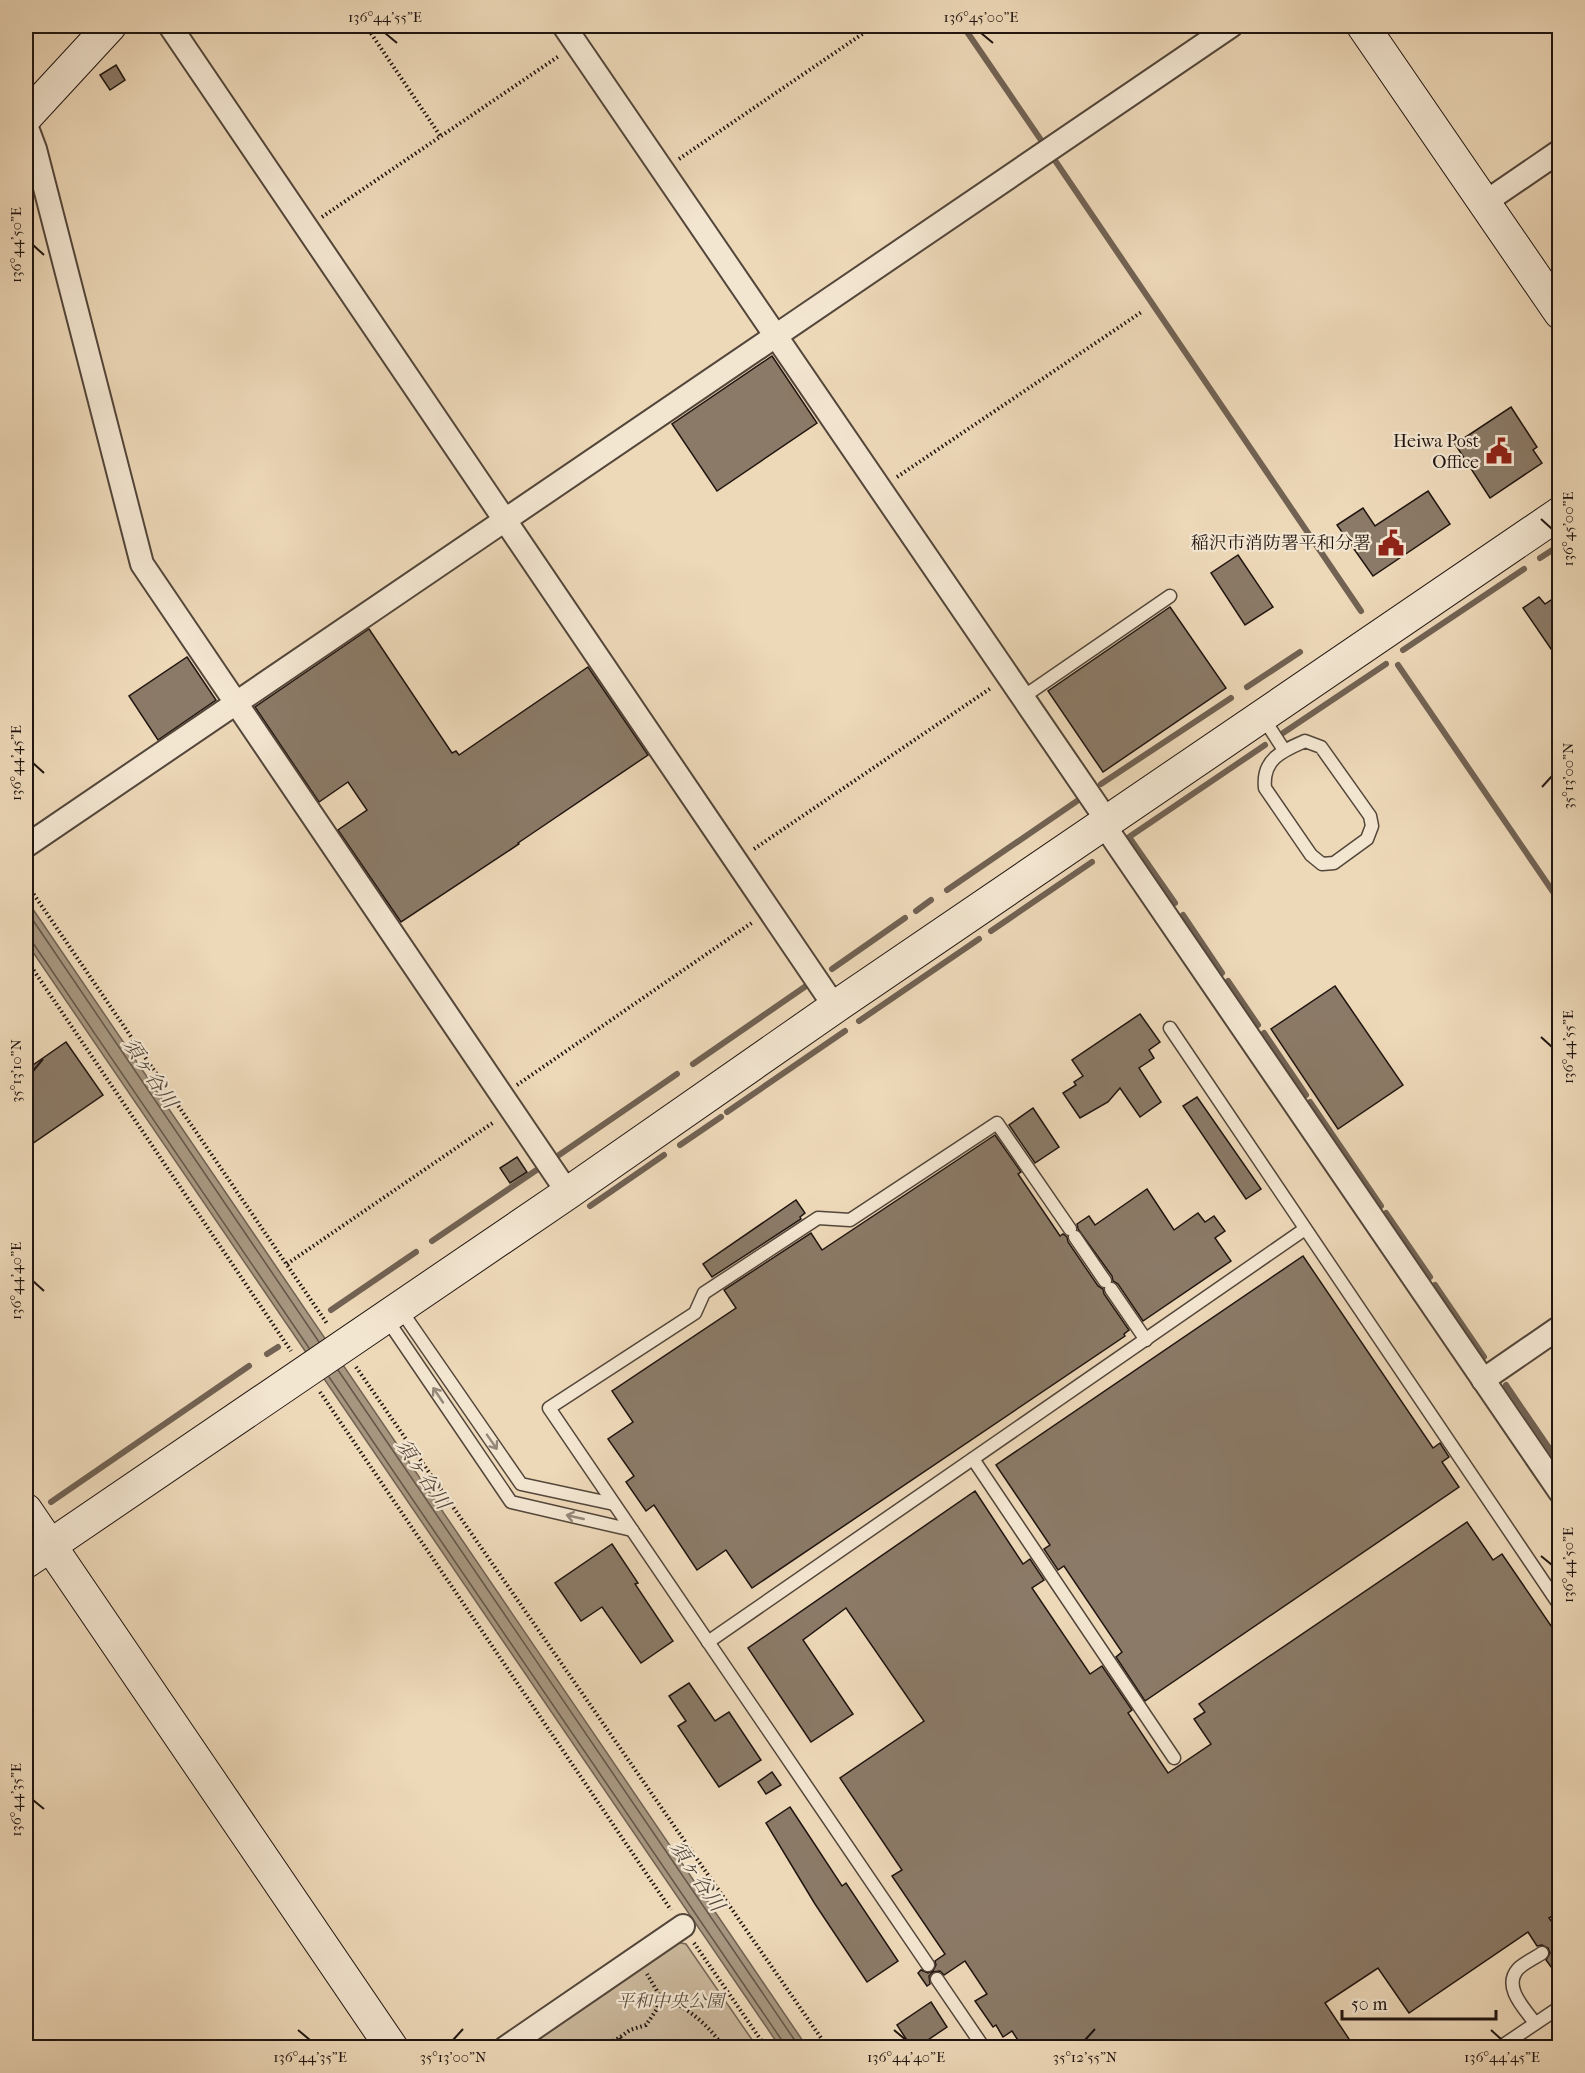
<svg xmlns="http://www.w3.org/2000/svg" width="1585" height="2073" font-family="'IM FELL French Canon','Noto Serif JP',serif">
	<style>
		.green { fill: #cab79b; stroke: #756656; stroke-width: 1.5 }
		.water { fill: #a7967f; stroke: #716253; stroke-width: 1.5 }
		.lines { fill: none; stroke-linecap: round; stroke-linejoin: round }
		.shore { stroke: #645648; stroke-width: 1.5 }
		.stream { stroke: #716253; stroke-width: 6 }
		.building { fill: #8b7a67; stroke: #201510; stroke-width: 1.5 }
		.lane-casing { stroke: #53463a; stroke-width: 15 }
		.street-casing { stroke: #53463a; stroke-width: 26 }
		.secondary-casing { stroke: #201510; stroke-width: 34 }
		.path { stroke: #201510; stroke-width: 4; stroke-dasharray: 1.5 3; stroke-linecap: butt }
		.lane { stroke: #f3e6d1; stroke-width: 12 }
		.street { stroke: #f3e6d1; stroke-width: 22 }
		.secondary { stroke: #f3e6d1; stroke-width: 32 }
		.oneway { stroke: #94887a }
		.ticks { fill: none; stroke: #201510; stroke-width: 2 }
		.labels { text-anchor: middle; dominant-baseline: central; stroke-width: 4.5; stroke-linejoin: round; paint-order: stroke }
		.poi-label { font-size: 18px; fill: #201510; stroke: #f3e6d1; text-anchor: end }
		.park-label { font-size: 18px; font-style: italic; fill: #5c4e41; stroke: #f3e6d1 }
		.water-label { font-size: 20px; font-style: italic; fill: #56493c; stroke: #f3e6d1 }
		.neatline { fill: none; stroke: #201510; stroke-width: 2 }
		.ticks-label { font-size: 15px; text-anchor: middle; fill: #201510 }
	</style>
	<rect width="100%" height="100%" fill="#edd8b8"/>
	<filter id="stains"><feTurbulence type="fractalNoise" baseFrequency=".00333" numOctaves="4"/><feColorMatrix values="0 0 0 0 .2 0 0 0 0 .09 0 0 0 0 .02 0 0 0 .5 -.17"/></filter>
	<radialGradient id="worn" r=".72"><stop offset=".6" stop-color="#630" stop-opacity="0"/><stop offset="1" stop-color="#630" stop-opacity=".3"/></radialGradient>
	<polygon class="green" points="676,1942 686,1944 757,2047 521,2048"/>
	<polygon class="water" points="26,899 807,2047 780,2047 26,942"/>
	<g class="lines">
		<g class="shore">
			<polyline points="26,910 319,1342"/>
			<polyline points="26,940 33,943 309,1348"/>
			<polyline points="338,1370 800,2048"/>
			<polyline points="329,1377 783,2042 784,2048"/>
		</g>
		<g class="stream">
			<polyline points="963,26 1041,140"/>
			<polyline points="1054,159 1361,611"/>
			<polyline points="1540,558 1560,545"/>
			<polyline points="1403,650 1524,569"/>
			<polyline points="1398,665 1560,902"/>
			<polyline points="1247,687 1300,652"/>
			<polyline points="1283,733 1386,664"/>
			<polyline points="1101,784 1231,698"/>
			<polyline points="947,890 1077,801"/>
			<polyline points="1175,903 1129,837 1265,745"/>
			<polyline points="916,911 931,900"/>
			<polyline points="1183,915 1222,973"/>
			<polyline points="991,931 1092,862"/>
			<polyline points="832,969 905,918"/>
			<polyline points="1228,981 1258,1025"/>
			<polyline points="859,1021 979,939"/>
			<polyline points="1264,1033 1306,1095"/>
			<polyline points="693,1064 806,986"/>
			<polyline points="1310,1102 1381,1206"/>
			<polyline points="727,1112 845,1031"/>
			<polyline points="680,1145 721,1117"/>
			<polyline points="559,1155 677,1074"/>
			<polyline points="590,1206 664,1155"/>
			<polyline points="1386,1213 1430,1277"/>
			<polyline points="432,1241 538,1169"/>
			<polyline points="1435,1285 1484,1357"/>
			<polyline points="331,1310 416,1252"/>
			<polyline points="267,1354 278,1347"/>
			<polyline points="1506,1385 1560,1464"/>
			<polyline points="51,1502 249,1366"/>
		</g>
	</g>
	<g class="building">
		<polygon points="116,65 125,80 110,90 100,75"/>
		<polygon points="772,356 817,423 717,491 672,424"/>
		<polygon points="1511,407 1537,447 1533,450 1542,463 1490,498 1455,444"/>
		<polygon points="1428,491 1450,524 1373,576 1337,525 1363,508 1375,526"/>
		<polygon points="1238,555 1273,607 1245,625 1211,573"/>
		<polygon points="1560,594 1560,662 1523,608 1539,597 1545,604"/>
		<polygon points="1170,607 1226,688 1103,772 1048,691"/>
		<polygon points="369,629 452,753 456,751 459,755 588,667 648,755 518,843 519,844 401,922 338,830 367,810 348,782 319,802 255,707"/>
		<polygon points="187,657 216,700 158,740 129,696"/>
		<polygon points="1335,986 1403,1085 1338,1129 1271,1029"/>
		<polygon points="1140,1014 1160,1042 1149,1050 1154,1058 1139,1068 1161,1102 1140,1117 1120,1088 1108,1102 1080,1118 1063,1093 1076,1085 1074,1082 1083,1076 1072,1060"/>
		<polygon points="66,1042 103,1095 26,1148 26,1070"/>
		<polygon points="1197,1097 1261,1189 1246,1199 1183,1106"/>
		<polygon points="1033,1108 1059,1147 1035,1163 1009,1125"/>
		<polygon points="995,1135 1021,1172 1018,1174 1060,1236 1063,1234 1067,1237 1068,1242 1098,1286 1103,1289 1104,1294 1129,1330 1124,1334 1125,1336 752,1588 726,1550 697,1570 654,1505 646,1511 626,1482 634,1476 608,1439 633,1422 612,1391 736,1308 724,1290 811,1233 822,1250"/>
		<polygon points="517,1157 527,1172 510,1183 500,1168"/>
		<polygon points="1147,1189 1174,1230 1198,1213 1205,1222 1214,1216 1225,1231 1215,1238 1231,1261 1143,1321 1118,1284 1113,1281 1112,1276 1078,1229 1077,1224 1089,1216 1095,1225"/>
		<polygon points="796,1200 805,1213 800,1217 801,1219 712,1277 703,1264"/>
		<polygon points="1303,1256 1433,1448 1440,1443 1449,1457 1442,1462 1459,1487 1145,1701 1116,1657 1122,1652 1064,1566 1058,1570 1044,1549 1050,1545 996,1465"/>
		<polygon points="975,1491 1023,1564 1030,1559 1044,1580 1032,1588 1090,1674 1102,1666 1132,1710 1128,1713 1168,1773 1211,1744 1194,1719 1205,1712 1199,1704 1467,1522 1493,1560 1502,1554 1560,1639 1560,1911 1549,1918 1560,1933 1560,1979 1546,1960 1550,1953 1548,1948 1542,1945 1537,1946 1528,1932 1409,2013 1378,1968 1325,2003 1355,2048 1023,2048 1012,2031 1003,2037 996,2025 993,2027 975,2001 987,1994 965,1961 944,1975 940,1971 933,1972 929,1976 930,1984 927,1986 918,1973 921,1970 928,1973 933,1971 936,1965 935,1961 945,1954 892,1876 902,1870 840,1778 924,1721 846,1608 803,1640 853,1714 811,1742 748,1648"/>
		<polygon points="612,1544 638,1583 635,1584 673,1641 641,1663 602,1607 581,1621 555,1583"/>
		<polygon points="689,1683 715,1721 729,1712 761,1760 719,1787 678,1726 686,1721 669,1696"/>
		<polygon points="772,1772 781,1785 766,1794 758,1782"/>
		<polygon points="790,1807 842,1886 846,1883 898,1961 867,1982 815,1904 766,1823"/>
		<polygon points="931,2002 947,2027 916,2048 912,2048 897,2025"/>
	</g>
	<g class="lines">
		<g class="lane-casing">
			<g id="lane">
				<polyline points="1023,697 1170,596"/>
				<polyline points="1262,716 1284,750"/>
				<path d="M1305 741 1321 747 1370 816 1372 826 1367 839 1334 863 1322 864 1311 855 1265 788C1262 759 1282 751 1305 741Z"/>
				<polyline points="1170,1028 1560,1606"/>
				<polyline points="1075,1237 1105,1281"/>
				<polyline points="1111,1289 1146,1340"/>
				<polyline points="400,1309 521,1484 614,1504"/>
				<polyline points="386,1318 511,1502 632,1530"/>
				<polyline points="973,1459 1174,1758"/>
				<polyline points="708,1642 1305,1229"/>
				<polyline points="928,1965 549,1408 695,1313 704,1293 818,1218 850,1220 997,1123 1070,1229"/>
				<polyline points="937,1979 984,2048"/>
				<path d="M1535 2023C1525 2009 1502 1987 1518 1969 1524 1963 1535 1958 1542 1953"/>
				<polyline points="1499,2048 1560,2007"/>
			</g>
		</g>
		<g class="street-casing">
			<g id="street">
				<polyline points="170,26 835,1007"/>
				<polyline points="564,26 1108,822"/>
				<polyline points="26,125 35,149 142,564 568,1193"/>
				<polyline points="1484,203 1560,151"/>
				<polyline points="1104,825 1560,1492"/>
				<polyline points="26,846 1231,26"/>
				<polyline points="1483,1380 1560,1327"/>
				<polyline points="505,2048 683,1926"/>
			</g>
		</g>
		<g class="secondary-casing">
			<g id="secondary">
				<polyline points="1363,26 1560,313"/>
				<polyline points="26,117 110,26"/>
				<polyline points="26,1510 392,2048"/>
				<polyline points="26,1562 568,1193 835,1007 1560,513"/>
			</g>
		</g>
		<g class="path">
			<polyline points="366,26 441,137"/>
			<polyline points="679,159 874,26"/>
			<polyline points="322,217 559,56"/>
			<polyline points="897,477 1143,311"/>
			<polyline points="754,849 991,688"/>
			<polyline points="26,883 328,1325"/>
			<polyline points="26,959 291,1351"/>
			<polyline points="517,1085 753,922"/>
			<polyline points="287,1264 494,1122"/>
			<polyline points="356,1367 828,2048"/>
			<polyline points="320,1392 671,1910"/>
			<polyline points="694,1943 761,2040 764,2048"/>
			<path d="M660 1996C685 2005 710 2026 724 2048"/>
			<polyline points="619,2038 624,2048"/>
			<polyline points="596,2048 619,2038 630,2030 646,2025 657,2009 660,1996 647,1974"/>
		</g>
		<use href="#lane" class="lane"/>
		<use href="#street" class="street"/>
		<use href="#secondary" class="secondary"/>
	</g>
	<defs><path id="oneway-shaft" d="M-6 0H5M1.5-3L5.5 0L1.5 3" fill="none" stroke-width="1.6" stroke-linecap="round" stroke-linejoin="round" transform="scale(1.5)"/></defs>
	<g class="oneway">
		<use href="#oneway-shaft" transform="translate(438 1395) rotate(-124)"/>
		<use href="#oneway-shaft" transform="translate(492 1442) rotate(55)"/>
		<use href="#oneway-shaft" transform="translate(575 1517) rotate(-167)"/>
	</g>
	<path class="ticks" d="M385 33 397 43M981 33 993 43M33 245 44 255M1541 519 1552 529M33 763 44 773M1542 787 1552 776M1541 1037 1552 1047M33 1071 43 1059M33 1281 44 1291M1541 1556 1552 1565M33 1800 44 1809M298 2030 310 2040M894 2030 906 2040M1491 2030 1502 2040M453 2040 463 2029M1085 2040 1095 2029"/>
	<defs>
		<g id="civic-bare" transform="scale(2.07)"><path d="M-.6-6.5H3V-4.5H.6V-3L4-1V1h2V6H-6V1h2V-1L-.6-3ZM-1.2 2.5V6h2.4V2.5Z" fill="#8f2418" stroke="#f3e6d1" stroke-width="2.5" paint-order="stroke"/></g>
	</defs>
	<g fill-rule="evenodd">
		<use href="#civic-bare" x="1499" y="451"/>
		<use href="#civic-bare" x="1391" y="543"/>
	</g>
	<g class="labels">
		<g class="poi-label">
			<text x="1479" y="441">Heiwa Post<tspan x="1479" dy="21">Office</tspan></text>
			<text x="1371" y="543">稲沢市消防署平和分署</text>
		</g>
		<g class="park-label">
			<text x="670" y="2001">平和中央公園</text>
		</g>
		<g class="water-label">
			<text transform="translate(150 1073) rotate(56)">須ヶ谷川</text>
			<text transform="translate(423 1474) rotate(56)">須ヶ谷川</text>
			<text transform="translate(697 1876) rotate(56)">須ヶ谷川</text>
		</g>
	</g>
	<rect width="1585" height="2073" fill="none" stroke="#edd8b8" stroke-width="66"/>
	<path d="M1342 2010v9h154v-9" fill="none" stroke="#201510" stroke-width="3"/>
	<text x="1351" y="2010" font-size="18" fill="#201510" stroke="#f3e6d1" stroke-width="4.5" paint-order="stroke">50 m</text>
	<rect x="33" y="33" width="1519" height="2007" class="neatline"/>
	<g class="ticks-label">
		<text x="385" y="22">136°44'55"E</text>
		<text x="981" y="22">136°45'00"E</text>
		<text transform="translate(16 245) rotate(-90)" y="5">136°44'50"E</text>
		<text transform="translate(1568 529) rotate(-90)" y="5">136°45'00"E</text>
		<text transform="translate(16 763) rotate(-90)" y="5">136°44'45"E</text>
		<text transform="translate(1568 776) rotate(-90)" y="5">35°13'00"N</text>
		<text transform="translate(1568 1047) rotate(-90)" y="5">136°44'55"E</text>
		<text transform="translate(16 1071) rotate(-90)" y="5">35°13'10"N</text>
		<text transform="translate(16 1281) rotate(-90)" y="5">136°44'40"E</text>
		<text transform="translate(1568 1565) rotate(-90)" y="5">136°44'50"E</text>
		<text transform="translate(16 1800) rotate(-90)" y="5">136°44'35"E</text>
		<text x="310" y="2062">136°44'35"E</text>
		<text x="453" y="2062">35°13'00"N</text>
		<text x="906" y="2062">136°44'40"E</text>
		<text x="1085" y="2062">35°12'55"N</text>
		<text x="1502" y="2062">136°44'45"E</text>
	</g>
	<rect width="100%" height="100%" filter="url(#stains)"/>
	<rect width="100%" height="100%" fill="url(#worn)"/>
</svg>
